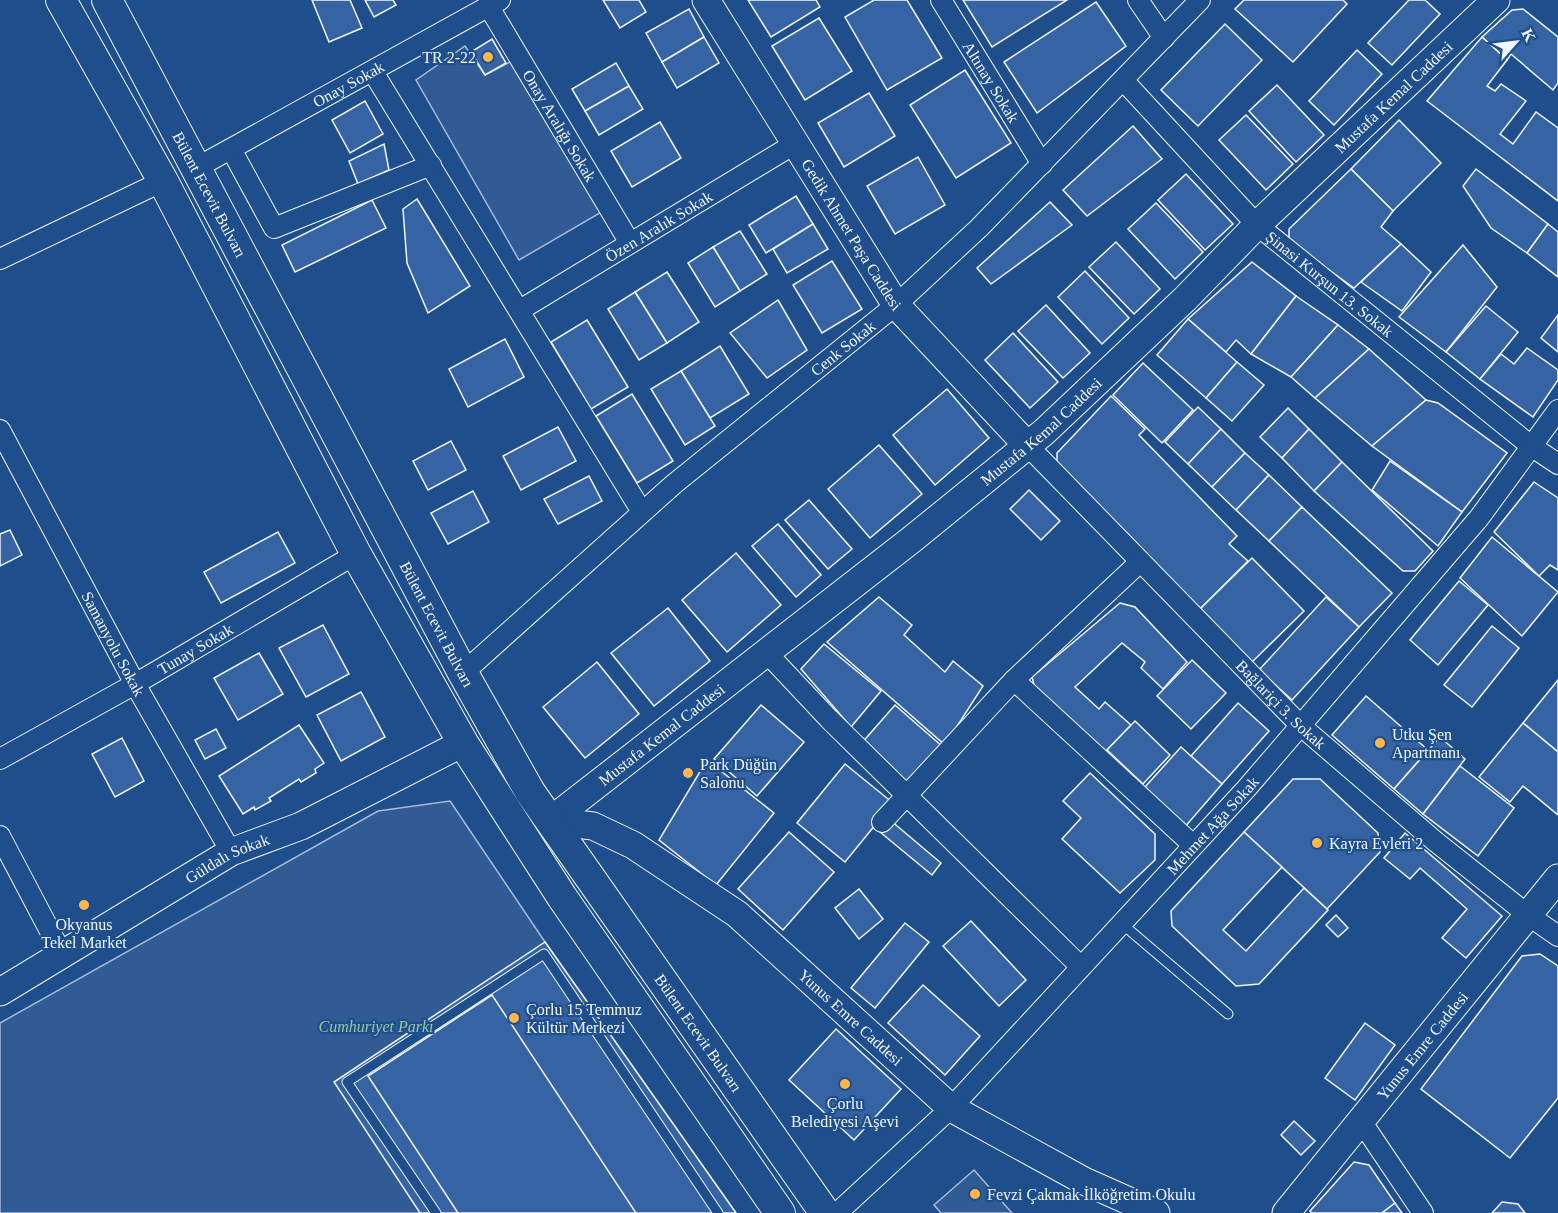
<svg xmlns="http://www.w3.org/2000/svg" width="1558" height="1213" font-family="Georgia,serif">
	<style>
		.built { fill: #305b95; stroke: #a8bbd7; stroke-width: 1.5 }
		.building { fill: #3563a3; stroke: #f2f6ff; stroke-width: 1.5 }
		.lines { fill: none; stroke-linecap: round; stroke-linejoin: round }
		.lane-casing { stroke: #f2f6ff; stroke-width: 11 }
		.street-casing { stroke: #f2f6ff; stroke-width: 22 }
		.secondary-casing { stroke: #f2f6ff; stroke-width: 29 }
		.primary-casing { stroke: #f2f6ff; stroke-width: 32 }
		.lane { stroke: #1f4e8c; stroke-width: 9 }
		.street { stroke: #1f4e8c; stroke-width: 20 }
		.secondary { stroke: #1f4e8c; stroke-width: 27 }
		.primary { stroke: #1f4e8c; stroke-width: 30 }
		.poi-dot { fill: #ffb74d; stroke: #1f4e8c; stroke-width: 2 }
		.labels { text-anchor: middle; dominant-baseline: central; stroke-width: 4.5; stroke-linejoin: round; paint-order: stroke }
		.poi-label { font-size: 16px; fill: #f2f6ff; stroke: #1f4e8c; text-anchor: start }
		.street-label { font-size: 16px; fill: #f2f6ff; stroke: #1f4e8c }
		.park-label { font-size: 16px; font-style: italic; fill: #97c8a6; stroke: #1f4e8c }
	</style>
	<rect width="100%" height="100%" fill="#1f4e8c"/>
	<g class="built">
		<polygon points="465,46 485,75 516,59 605,210 519,260 416,80"/>
		<polygon points="450,801 545,942 736,1213 0,1213 0,1023 378,811"/>
		<polygon points="974,1170 1012,1213 941,1213 934,1205"/>
	</g>
	<g class="building">
		<polygon points="312,0 350,0 362,28 329,42"/>
		<polygon points="365,0 393,0 396,5 374,17"/>
		<polygon points="603,0 639,0 646,12 620,28"/>
		<polygon points="748,0 816,0 820,7 771,37"/>
		<polygon points="874,0 907,0 942,58 887,90 845,17"/>
		<polygon points="963,0 1067,0 992,47"/>
		<polygon points="1244,0 1343,0 1347,4 1293,62 1235,9"/>
		<polygon points="1409,0 1425,0 1440,14 1392,65 1368,43"/>
		<polygon points="1096,2 1126,46 1037,113 1004,62"/>
		<polygon points="689,9 704,37 662,62 646,33"/>
		<polygon points="1523,9 1558,37 1558,83 1553,90 1511,54 1507,60 1482,37 1512,10"/>
		<polygon points="819,18 852,71 805,100 772,46"/>
		<polygon points="1225,24 1262,60 1198,126 1161,90"/>
		<polygon points="704,37 719,63 677,88 662,62"/>
		<polygon points="1482,37 1507,60 1487,86 1495,91 1501,84 1526,101 1500,134 1513,144 1536,112 1558,128 1558,201 1427,101"/>
		<polygon points="492,39 506,63 485,75 471,52"/>
		<polygon points="1357,50 1382,74 1334,125 1309,101"/>
		<polygon points="616,63 629,86 585,111 572,89"/>
		<polygon points="965,70 1011,143 956,178 910,105"/>
		<polygon points="1277,85 1324,135 1296,162 1249,111"/>
		<polygon points="629,86 643,109 599,135 585,111"/>
		<polygon points="869,93 895,136 844,167 818,123"/>
		<polygon points="365,101 383,134 350,153 332,120"/>
		<polygon points="1246,115 1293,164 1266,190 1219,140"/>
		<polygon points="1399,120 1441,163 1393,211 1351,169"/>
		<polygon points="660,122 681,158 632,187 611,151"/>
		<polygon points="1133,126 1162,159 1087,216 1063,190"/>
		<polygon points="384,144 389,170 358,184 349,161"/>
		<polygon points="918,157 945,205 895,234 867,186"/>
		<polygon points="1351,169 1393,211 1381,227 1401,244 1354,288 1289,241 1289,229"/>
		<polygon points="1476,169 1548,224 1527,253 1491,228 1463,186"/>
		<polygon points="1186,174 1233,224 1205,250 1158,200"/>
		<polygon points="796,196 813,224 766,253 749,225"/>
		<polygon points="417,199 470,286 428,313 407,263 403,209"/>
		<polygon points="372,200 386,228 295,272 282,245"/>
		<polygon points="1050,202 1072,225 991,284 977,268"/>
		<polygon points="1156,203 1203,252 1175,279 1128,229"/>
		<polygon points="813,224 828,249 787,273 773,249"/>
		<polygon points="1548,224 1558,232 1558,277 1527,253"/>
		<polygon points="740,231 767,274 740,291 713,247"/>
		<polygon points="1116,242 1160,289 1134,314 1089,267"/>
		<polygon points="1401,244 1431,272 1402,311 1361,282"/>
		<polygon points="1463,245 1497,287 1446,352 1399,317"/>
		<polygon points="713,247 740,291 715,307 688,263"/>
		<polygon points="832,261 862,309 822,333 793,285"/>
		<polygon points="1252,262 1296,296 1251,354 1236,340 1226,352 1188,319"/>
		<polygon points="1085,271 1129,318 1102,344 1058,297"/>
		<polygon points="667,272 699,322 667,343 635,292"/>
		<polygon points="635,292 667,343 639,360 608,309"/>
		<polygon points="1296,296 1338,325 1291,377 1251,354"/>
		<polygon points="778,300 807,350 767,378 730,333"/>
		<polygon points="1046,305 1090,353 1063,378 1018,331"/>
		<polygon points="1486,306 1518,332 1480,379 1446,352"/>
		<polygon points="1558,315 1558,352 1541,338"/>
		<polygon points="1188,319 1237,362 1206,398 1157,355"/>
		<polygon points="587,320 628,387 591,409 551,342"/>
		<polygon points="1338,325 1369,349 1315,398 1291,377"/>
		<polygon points="1013,333 1058,382 1030,408 985,360"/>
		<polygon points="505,339 524,377 468,407 449,369"/>
		<polygon points="720,346 749,394 710,418 681,371"/>
		<polygon points="1527,348 1558,370 1558,380 1533,417 1480,379 1501,354 1514,364"/>
		<polygon points="1369,349 1426,400 1372,446 1315,398"/>
		<polygon points="1237,362 1264,385 1232,421 1206,398"/>
		<polygon points="1143,363 1193,410 1162,443 1113,395"/>
		<polygon points="681,371 715,426 685,445 651,389"/>
		<polygon points="947,389 989,438 935,485 893,435"/>
		<polygon points="632,394 673,461 637,483 596,416"/>
		<polygon points="1111,396 1145,429 1139,435 1237,536 1229,544 1248,561 1200,609 1057,462 1057,453"/>
		<polygon points="1426,400 1438,403 1507,453 1462,512 1372,446"/>
		<polygon points="1198,407 1221,429 1188,464 1165,442"/>
		<polygon points="1288,408 1309,429 1282,458 1260,437"/>
		<polygon points="558,427 576,461 521,490 503,456"/>
		<polygon points="1221,429 1245,453 1212,487 1188,464"/>
		<polygon points="1309,429 1342,462 1314,491 1282,458"/>
		<polygon points="451,441 466,470 428,490 413,461"/>
		<polygon points="879,445 922,494 870,538 828,489"/>
		<polygon points="1245,453 1269,475 1236,510 1212,487"/>
		<polygon points="1390,461 1462,512 1438,546 1372,490"/>
		<polygon points="1342,462 1433,551 1415,571 1403,571 1314,491"/>
		<polygon points="1269,475 1302,507 1269,541 1236,510"/>
		<polygon points="589,476 602,501 558,524 544,499"/>
		<polygon points="1534,482 1558,498 1558,570 1550,565 1539,576 1494,532"/>
		<polygon points="1029,490 1060,521 1041,540 1010,509"/>
		<polygon points="473,491 489,522 448,544 431,513"/>
		<polygon points="809,500 852,549 828,569 785,520"/>
		<polygon points="1302,507 1392,593 1359,627 1269,541"/>
		<polygon points="778,524 821,575 796,597 752,546"/>
		<polygon points="10,530 22,555 0,566 0,534"/>
		<polygon points="278,532 295,563 221,603 204,572"/>
		<polygon points="1492,537 1558,592 1522,636 1460,578"/>
		<polygon points="736,553 781,605 727,652 682,600"/>
		<polygon points="1252,558 1304,611 1252,662 1200,609"/>
		<polygon points="1459,581 1488,605 1438,665 1410,640"/>
		<polygon points="879,597 912,625 904,635 945,672 953,661 983,686 945,745 827,642"/>
		<polygon points="1326,597 1359,627 1292,700 1259,670"/>
		<polygon points="1120,603 1135,607 1187,662 1163,689 1141,668 1145,662 1122,643 1075,687 1099,709 1105,702 1131,725 1103,754 1035,689 1032,677"/>
		<polygon points="668,608 710,661 654,706 611,653"/>
		<polygon points="323,625 349,674 306,697 279,648"/>
		<polygon points="1492,626 1519,648 1472,707 1444,685"/>
		<polygon points="824,644 881,691 851,727 801,669"/>
		<polygon points="259,653 283,694 238,720 214,678"/>
		<polygon points="1192,660 1226,693 1191,729 1157,696"/>
		<polygon points="597,662 639,714 585,758 543,707"/>
		<polygon points="1558,680 1558,752 1523,723"/>
		<polygon points="361,692 385,737 341,761 317,715"/>
		<polygon points="1366,696 1428,750 1394,789 1332,735"/>
		<polygon points="1238,703 1269,731 1222,784 1191,756"/>
		<polygon points="761,705 804,742 757,796 714,759"/>
		<polygon points="895,705 943,747 907,787 860,745"/>
		<polygon points="1135,721 1170,755 1143,784 1107,750"/>
		<polygon points="1523,723 1558,752 1558,815 1523,786 1510,802 1479,777"/>
		<polygon points="299,725 324,763 315,769 316,773 301,782 299,779 269,798 271,801 255,810 254,807 243,814 219,776"/>
		<polygon points="216,729 226,748 205,759 195,740"/>
		<polygon points="1440,737 1465,759 1423,814 1394,789"/>
		<polygon points="122,738 144,781 115,797 92,754"/>
		<polygon points="1181,747 1222,784 1184,828 1145,787"/>
		<polygon points="707,760 774,813 716,885 659,840"/>
		<polygon points="845,764 893,803 845,862 797,823"/>
		<polygon points="1460,766 1514,808 1478,856 1423,814"/>
		<polygon points="1090,773 1155,834 1155,860 1120,893 1062,839 1081,818 1063,801"/>
		<polygon points="1293,779 1320,779 1378,833 1380,852 1327,909 1244,832"/>
		<polygon points="890,820 941,863 932,875 880,832"/>
		<polygon points="789,832 834,872 783,930 738,889"/>
		<polygon points="1244,832 1282,867 1223,930 1246,951 1304,888 1328,910 1259,984 1236,986 1172,926 1171,911"/>
		<polygon points="1405,833 1502,916 1466,958 1442,938 1467,909 1420,868 1410,879 1384,858"/>
		<polygon points="859,889 883,919 859,939 835,908"/>
		<polygon points="1336,915 1348,928 1338,937 1326,925"/>
		<polygon points="971,921 1026,980 999,1006 943,946"/>
		<polygon points="905,923 929,942 875,1008 851,988"/>
		<polygon points="545,942 736,1213 420,1213 334,1082"/>
		<polygon points="1540,954 1558,966 1558,1098 1510,1158 1421,1089 1522,956"/>
		<polygon points="923,985 980,1036 945,1075 888,1023"/>
		<polygon points="492,995 636,1213 458,1213 368,1076"/>
		<polygon points="1365,1023 1395,1045 1355,1100 1325,1078"/>
		<polygon points="836,1029 901,1089 854,1140 789,1080"/>
		<polygon points="1294,1121 1315,1141 1301,1155 1281,1135"/>
		<polygon points="1354,1162 1369,1165 1395,1203 1382,1213 1312,1213 1310,1211"/>
		<polygon points="1502,1202 1518,1204 1525,1213 1492,1213"/>
		<polygon points="1395,1203 1402,1213 1382,1213"/>
	</g>
	<g class="lines">
		<g class="lane-casing">
			<g id="lane">
				<polyline points="1121,923 1228,1014"/>
				<polyline points="436,1213 347,1082 544,954 718,1213"/>
			</g>
		</g>
		<g class="street-casing">
			<g id="street">
				<path id="s1" d="M941 0 1042 164"/>
				<polyline points="1138,0 1164,38"/>
				<path id="s2" d="M489 7 630 243"/>
				<polyline points="373,72 642,512"/>
				<path id="s3" d="M1123 80 1257 225 1531 446 1558 464"/>
				<polyline points="231,149 274,228 431,165"/>
				<path id="s4" d="M196 168 500 0"/>
				<polyline points="0,259 163,181"/>
				<path id="s5" d="M520 310 796 143"/>
				<path id="s6" d="M0 430 135 684 231 852"/>
				<path id="s7" d="M1027 445 1301 726 1436 842 1528 915 1558 936"/>
				<polyline points="766,652 829,719 1081,967"/>
				<path id="s8" d="M463 673 674 484 896 305 979 228 1200 0"/>
				<polyline points="1014,680 1193,845"/>
				<path id="s9" d="M0 759 135 684 356 554"/>
				<polyline points="882,822 1014,680 1140,562"/>
				<polyline points="0,836 62,954"/>
				<polyline points="1361,1121 1423,1213"/>
				<path id="s10" d="M837 1213 951 1108 1246 789 1479 518 1558 410"/>
			</g>
		</g>
		<g class="secondary-casing">
			<g id="secondary">
				<path id="s11" d="M706 0 896 305 1027 445"/>
				<path id="s12" d="M550 821 911 540 1044 432 1185 299 1257 225 1496 0"/>
				<path id="s13" d="M550 821 593 826 633 845 737 914 951 1108 1084 1181 1156 1213"/>
				<path id="s14" d="M0 992 231 852 301 826 463 743"/>
				<path id="s15" d="M1286 1213 1558 878"/>
			</g>
		</g>
		<g class="primary-casing">
			<g id="primary">
				<polyline points="61,0 163,181 356,554 463,743 562,897 780,1213"/>
				<path id="s16" d="M107 0 463 673 530 792 825 1213"/>
			</g>
		</g>
		<use href="#lane" class="lane"/>
		<use href="#street" class="street"/>
		<use href="#secondary" class="secondary"/>
		<use href="#primary" class="primary"/>
	</g>
	<g class="poi-dot">
		<circle cx="488" cy="57" r="6"/>
		<circle cx="1380" cy="743" r="6"/>
		<circle cx="688" cy="773" r="6"/>
		<circle cx="1317" cy="843" r="6"/>
		<circle cx="84" cy="905" r="6"/>
		<circle cx="514" cy="1018" r="6"/>
		<circle cx="845" cy="1084" r="6"/>
		<circle cx="975" cy="1194" r="6"/>
	</g>
	<g class="labels">
		<g class="poi-label">
			<text x="476" y="57" text-anchor="end">TR 2-22</text>
			<text x="1392" y="734">Utku Şen<tspan x="1392" dy="18">Apartmanı</tspan></text>
			<text x="700" y="764">Park Düğün<tspan x="700" dy="18">Salonu</tspan></text>
			<text x="1329" y="843">Kayra Evleri 2</text>
			<text x="84" y="924" text-anchor="middle">Okyanus<tspan x="84" dy="18">Tekel Market</tspan></text>
			<text x="526" y="1009">Çorlu 15 Temmuz<tspan x="526" dy="18">Kültür Merkezi</tspan></text>
			<text x="845" y="1103" text-anchor="middle">Çorlu<tspan x="845" dy="18">Belediyesi Aşevi</tspan></text>
			<text x="987" y="1194">Fevzi Çakmak İlköğretim Okulu</text>
		</g>
		<g class="street-label">
			<text stroke="none"><textPath href="#s1" startOffset="96">Altınay Sokak</textPath></text>
			<text stroke="none"><textPath href="#s4" startOffset="174">Onay Sokak</textPath></text>
			<text stroke="none"><textPath href="#s12" startOffset="1113">Mustafa Kemal Caddesi</textPath></text>
			<text stroke="none"><textPath href="#s2" startOffset="138">Onay Aralığı Sokak</textPath></text>
			<text stroke="none"><textPath href="#s16" startOffset="220">Bülent Ecevit Bulvarı</textPath></text>
			<text stroke="none"><textPath href="#s5" startOffset="162">Özen Aralık Sokak</textPath></text>
			<text stroke="none"><textPath href="#s11" startOffset="276">Gedik Ahmet Paşa Caddesi</textPath></text>
			<text stroke="none"><textPath href="#s3" startOffset="291">Şinasi Kurşun 13. Sokak</textPath></text>
			<text stroke="none"><textPath href="#s8" startOffset="500">Cenk Sokak</textPath></text>
			<text stroke="none"><textPath href="#s12" startOffset="627">Mustafa Kemal Caddesi</textPath></text>
			<text stroke="none"><textPath href="#s16" startOffset="706">Bülent Ecevit Bulvarı</textPath></text>
			<text stroke="none"><textPath href="#s6" startOffset="242">Samanyolu Sokak</textPath></text>
			<text stroke="none"><textPath href="#s9" startOffset="224">Tunay Sokak</textPath></text>
			<text stroke="none"><textPath href="#s7" startOffset="363">Bağlariçi 3. Sokak</textPath></text>
			<text stroke="none"><textPath href="#s12" startOffset="141">Mustafa Kemal Caddesi</textPath></text>
			<text stroke="none"><textPath href="#s10" startOffset="540">Mehmet Ağa Sokak</textPath></text>
			<text stroke="none"><textPath href="#s14" startOffset="264">Güldalı Sokak</textPath></text>
			<text stroke="none"><textPath href="#s13" startOffset="366">Yunus Emre Caddesi</textPath></text>
			<text stroke="none"><textPath href="#s16" startOffset="1192">Bülent Ecevit Bulvarı</textPath></text>
			<text stroke="none"><textPath href="#s15" startOffset="216">Yunus Emre Caddesi</textPath></text>
		</g>
		<g class="park-label">
			<text x="376" y="1026">Cumhuriyet Parkı</text>
		</g>
	</g>
	<g transform="translate(1516 42) rotate(62)" stroke="#1f4e8c" stroke-width="4.5" paint-order="stroke">
	<path d="M0-4.5L10 22L0 15L-10 22Z" fill="#f2f6ff"/>
	<text y="-9" font-size="16" font-weight="bold" text-anchor="middle" fill="#f2f6ff">K</text>
	</g>
</svg>
